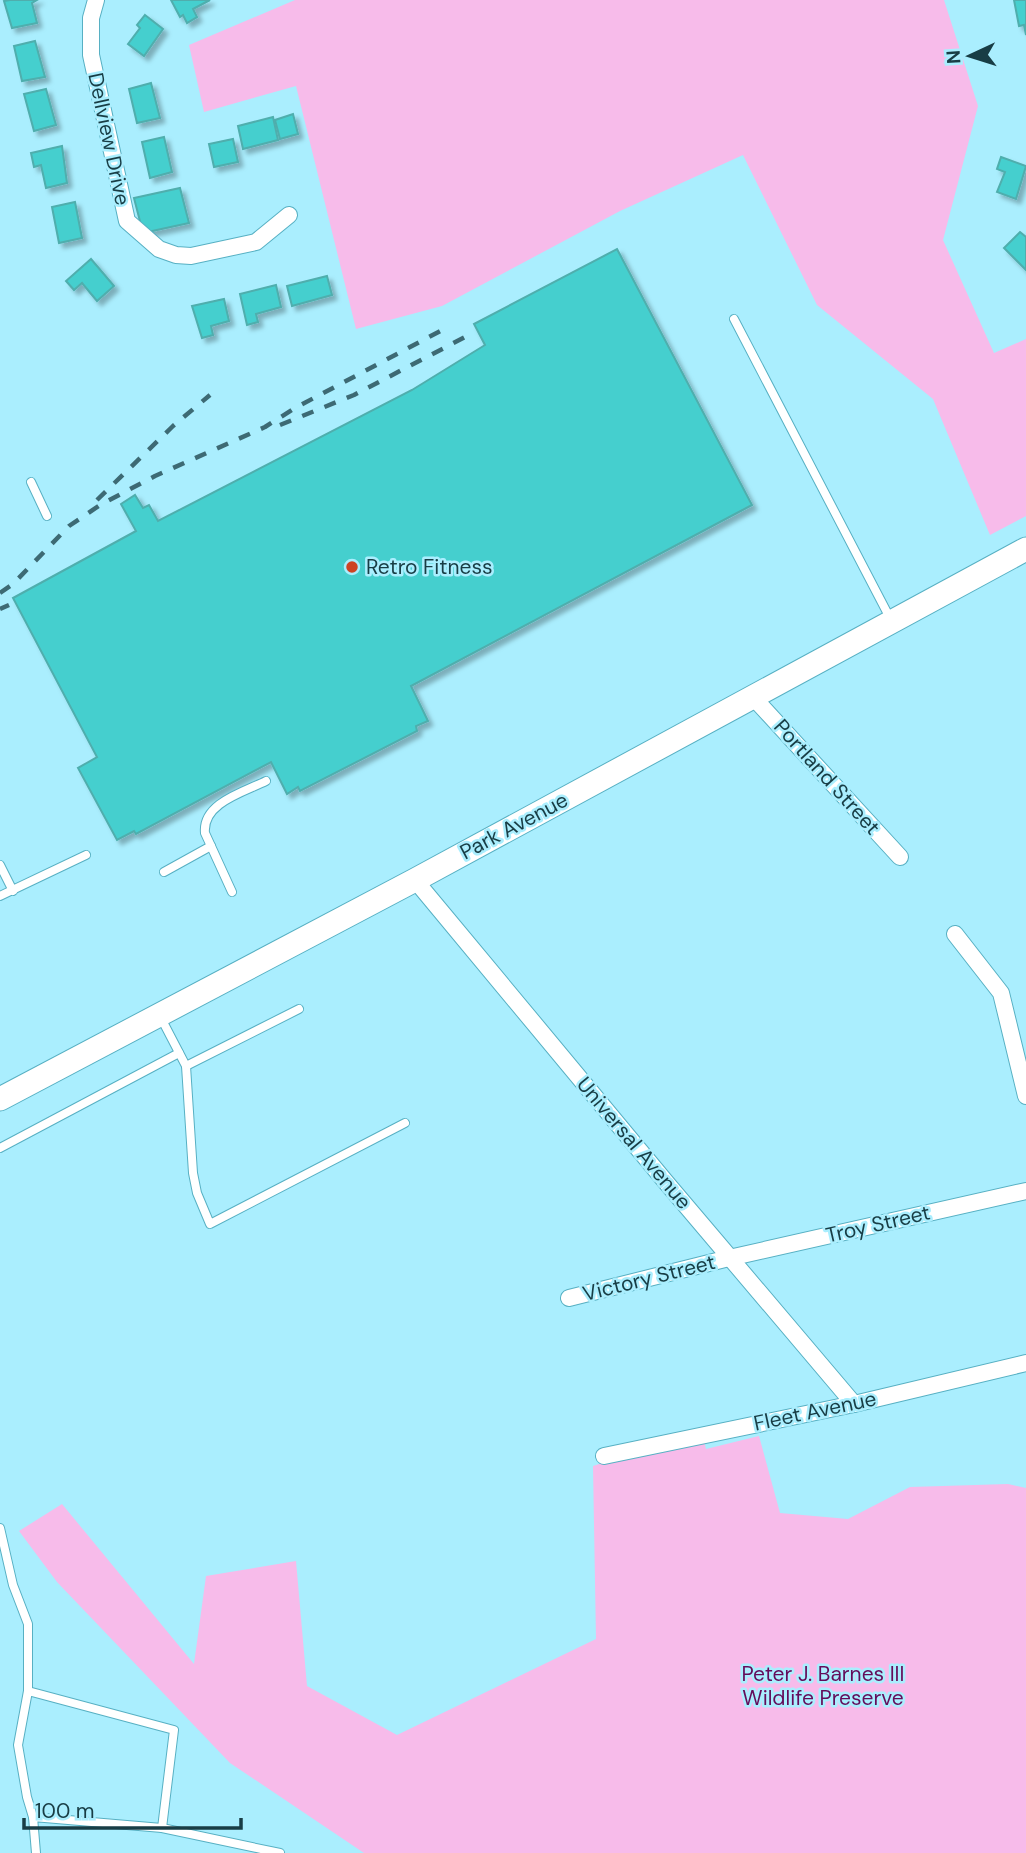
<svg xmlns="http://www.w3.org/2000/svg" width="1026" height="1853" font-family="'DM Sans',sans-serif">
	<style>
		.green { fill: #f7bbea }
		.building { fill: #45cfce; stroke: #4faead; stroke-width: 2; filter: url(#shadow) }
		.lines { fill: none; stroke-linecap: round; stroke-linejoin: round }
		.lane-casing { stroke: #57b0c3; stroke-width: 10 }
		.street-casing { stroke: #57b0c3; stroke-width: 18 }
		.secondary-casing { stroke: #57b0c3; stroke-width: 25 }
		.lane { stroke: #fff; stroke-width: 8 }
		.street { stroke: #fff; stroke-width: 16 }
		.secondary { stroke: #fff; stroke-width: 23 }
		.rail { stroke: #3d6a74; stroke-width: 4.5; stroke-dasharray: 12 12; stroke-linecap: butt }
		.poi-dot { fill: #cd4324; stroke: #aaeefe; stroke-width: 2.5 }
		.labels { text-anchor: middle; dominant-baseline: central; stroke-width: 5; stroke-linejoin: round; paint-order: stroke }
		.street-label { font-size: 21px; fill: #183d45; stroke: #aaeefe }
		.poi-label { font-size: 21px; fill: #183d45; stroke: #aaeefe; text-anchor: start }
		.park-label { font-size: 21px; fill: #640c5a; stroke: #aaeefe }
	</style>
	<defs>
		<filter id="shadow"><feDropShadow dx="4.5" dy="4.5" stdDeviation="2" flood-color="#0004"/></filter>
	</defs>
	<rect width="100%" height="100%" fill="#aaeefe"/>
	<g class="green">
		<polygon points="295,0 944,0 978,106 943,240 994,353 1026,339 1026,516 990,535 933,399 817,305 743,155 620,211 442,306 356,329 296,86 204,112 189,45"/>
		<polygon points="702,1432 706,1449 759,1436 780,1513 848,1519 910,1487 1008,1484 1026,1488 1026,1853 364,1853 230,1763 57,1582 19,1531 62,1504 194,1664 206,1576 296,1561 307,1686 397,1735 596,1639 593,1466"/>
	</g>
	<g class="building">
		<polygon points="10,0 37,0 32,3 37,23 12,28 4,1"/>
		<polygon points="171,0 210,0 193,9 197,17 187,23 183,15 180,17"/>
		<polygon points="1014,0 1026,0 1026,35 1024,25 1019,26"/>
		<polygon points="145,15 163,29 144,56 128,44 140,28 137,25"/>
		<polygon points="35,41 45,77 22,81 14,46"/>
		<polygon points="151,83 160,118 137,123 129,89"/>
		<polygon points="46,89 56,125 34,131 24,94"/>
		<polygon points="293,114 298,134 280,139 275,120"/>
		<polygon points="273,117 278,140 243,149 238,126"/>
		<polygon points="164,137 172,172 150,178 142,142"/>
		<polygon points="233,139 238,162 214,167 209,144"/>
		<polygon points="62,146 67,183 46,188 41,165 34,167 31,153"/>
		<polygon points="1001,157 1026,166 1016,199 997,192 1005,172 997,169"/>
		<polygon points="180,188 189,223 143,233 134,198"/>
		<polygon points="75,202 82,238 59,243 52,207"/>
		<polygon points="1020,232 1026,237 1026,270 1004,248"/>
		<polygon points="617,249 752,505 411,686 428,721 416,726 417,731 300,791 298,787 287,794 271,762 136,834 134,831 117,840 78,768 97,757 13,598 136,531 121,504 135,495 143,508 149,505 158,521 412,390 485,345 474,324"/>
		<polygon points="91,259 114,286 97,301 82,283 74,290 66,281"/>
		<polygon points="327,276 332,295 292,306 287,286"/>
		<polygon points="276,285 281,307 256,314 258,322 247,325 240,294"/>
		<polygon points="224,299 229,321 211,326 213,335 202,338 192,306"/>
	</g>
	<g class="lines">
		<g class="lane-casing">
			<g id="lane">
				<polyline points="734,319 891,620"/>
				<polyline points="31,482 47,516"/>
				<polyline points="0,865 13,891"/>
				<polyline points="164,872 211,846"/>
				<path d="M232 892 205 833C202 803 244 792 266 781"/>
				<polyline points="0,896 86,855"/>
				<polyline points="161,1018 186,1066 299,1009"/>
				<polyline points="186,1066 193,1173 197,1193 210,1224 405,1123"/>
				<polyline points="0,1148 179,1053"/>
				<polyline points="0,1528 13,1585 28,1624 28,1691"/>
				<polyline points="33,1817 27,1797 18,1745 28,1691 174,1730 162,1828"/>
				<polyline points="36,1853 33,1817 162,1828 280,1853"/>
			</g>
		</g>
		<g class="street-casing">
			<g id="street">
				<polyline points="96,0 91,18 91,55 127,221 159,249 176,255 191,256 256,242 289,215"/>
				<polyline points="753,697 900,857"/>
				<polyline points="415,880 665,1181 854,1404"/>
				<polyline points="955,934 1001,993 1026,1096"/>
				<polyline points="569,1298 729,1258 1026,1191"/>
				<polyline points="604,1456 854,1404 1026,1363"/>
			</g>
		</g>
		<g class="secondary-casing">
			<polyline id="secondary" points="0,1099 415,880 1026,549"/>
		</g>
		<use href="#lane" class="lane"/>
		<use href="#street" class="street"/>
		<use href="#secondary" class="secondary"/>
		<g class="rail">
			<polyline points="280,425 354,395 467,336"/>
			<polyline points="97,500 173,426 210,395"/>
			<polyline points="0,593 13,584 69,526 100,505 155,476 265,427 295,408 446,328"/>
			<polyline points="0,609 9,605"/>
		</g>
	</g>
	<circle class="poi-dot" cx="352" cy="567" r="7"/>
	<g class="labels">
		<g class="street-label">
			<text transform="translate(109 139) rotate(78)">Dellview Drive</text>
			<text transform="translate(827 777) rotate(48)">Portland Street</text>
			<text transform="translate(514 826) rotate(-28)">Park Avenue</text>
			<text transform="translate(634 1143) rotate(50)">Universal Avenue</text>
			<text transform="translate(878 1224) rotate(-13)">Troy Street</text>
			<text transform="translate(649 1278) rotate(-14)">Victory Street</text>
			<text transform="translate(815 1411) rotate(-12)">Fleet Avenue</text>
		</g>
		<g class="poi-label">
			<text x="366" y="567">Retro Fitness</text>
		</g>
		<g class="park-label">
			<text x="823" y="1674">Peter J. Barnes III<tspan x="823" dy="24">Wildlife Preserve</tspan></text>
		</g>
	</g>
	<g transform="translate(970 56) rotate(266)" stroke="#aaeefe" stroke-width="5" paint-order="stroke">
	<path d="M0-5L12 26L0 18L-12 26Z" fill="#183d45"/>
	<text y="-10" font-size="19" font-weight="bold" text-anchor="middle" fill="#183d45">N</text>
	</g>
	<path d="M24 1818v10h217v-10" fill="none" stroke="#183d45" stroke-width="3.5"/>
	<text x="35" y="1818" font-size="21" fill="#183d45" stroke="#aaeefe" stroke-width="5" paint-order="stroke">100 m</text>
</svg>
